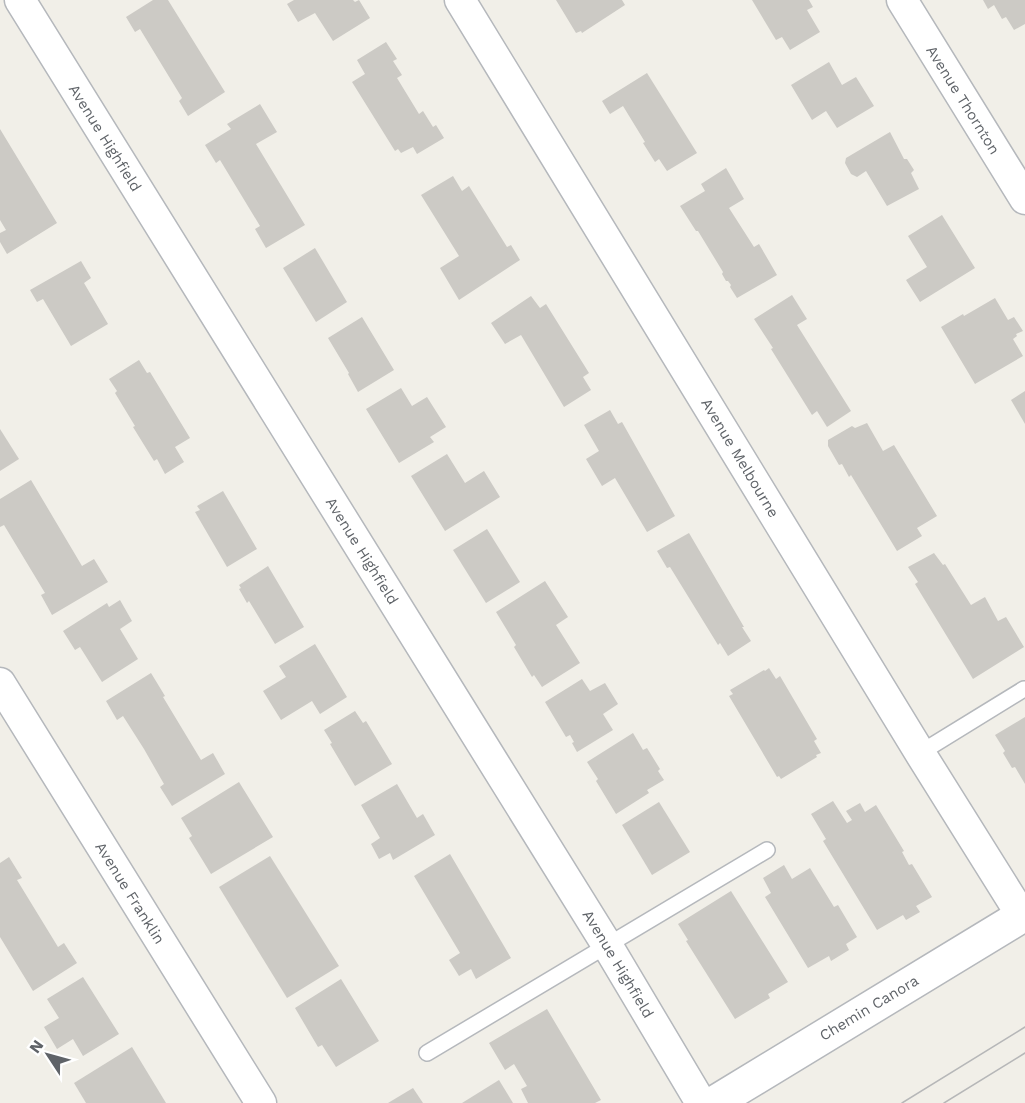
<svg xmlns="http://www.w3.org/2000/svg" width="1025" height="1103" font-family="'Work Sans',sans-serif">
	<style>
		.building { fill: #cccac5 }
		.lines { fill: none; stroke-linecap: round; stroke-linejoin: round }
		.service-casing { stroke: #b5b8bc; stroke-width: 18 }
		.minor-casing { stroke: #b5b8bc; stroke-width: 33 }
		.tertiary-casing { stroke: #b5b8bc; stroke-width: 36 }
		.service { stroke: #fff; stroke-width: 15 }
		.minor { stroke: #fff; stroke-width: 30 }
		.tertiary { stroke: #fff; stroke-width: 33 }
		.tram { stroke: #b6b7b8; stroke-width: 1.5 }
		.labels { text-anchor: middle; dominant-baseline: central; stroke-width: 4.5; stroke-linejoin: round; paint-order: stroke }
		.street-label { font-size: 15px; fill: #5f6368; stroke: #fff }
	</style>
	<rect width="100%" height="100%" fill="#f1efe8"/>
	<g class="building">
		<polygon points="153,0 168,0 225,92 188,116 179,101 182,98 140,29 135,32 126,17"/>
		<polygon points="294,0 353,0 355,2 359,0 370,18 333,41 315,13 298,22 287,4"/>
		<polygon points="556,0 622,0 625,5 582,33 581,31 576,33"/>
		<polygon points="752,0 809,0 813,7 807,10 820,32 790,50 782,37 776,40"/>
		<polygon points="983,0 1025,0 1025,24 1014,30 1006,17 1002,19 994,5 988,9"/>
		<polygon points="386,42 397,59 393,61 402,75 397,78 419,114 423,111 433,127 436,125 444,138 417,154 413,147 401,153 398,149 395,151 352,82 365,74 357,60"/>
		<polygon points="829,62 842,85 856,77 874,106 837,128 826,111 812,120 791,85"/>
		<polygon points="647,73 697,153 667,171 659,159 655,162 643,143 645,142 623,106 610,114 602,101"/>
		<polygon points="260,104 277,132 256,144 305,225 266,248 255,229 260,226 220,160 216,163 205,145 231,129 227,124"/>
		<polygon points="0,129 57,223 7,254 0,242 0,233 6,230 0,220"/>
		<polygon points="890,132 904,159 907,159 914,170 911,173 919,189 887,206 866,171 857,177 851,174 845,163 846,158"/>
		<polygon points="726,168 744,199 729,208 754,247 759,244 777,275 737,298 730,287 731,285 728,281 726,281 722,274 723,272 698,231 696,231 680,206 705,191 701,184"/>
		<polygon points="453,176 462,191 469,186 507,247 511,245 520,260 459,300 440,268 459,256 421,195"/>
		<polygon points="942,215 975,268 920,302 906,280 927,267 908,236"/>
		<polygon points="315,248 347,302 316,322 283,268"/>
		<polygon points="81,261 91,278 84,283 108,324 71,346 43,299 37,302 30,290"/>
		<polygon points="792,295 807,319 797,325 851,411 827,427 817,411 812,415 771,349 773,348 754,319"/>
		<polygon points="531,296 540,308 546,304 589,373 583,377 591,390 564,407 521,335 505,344 491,323"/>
		<polygon points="995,298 1008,320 1014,317 1023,331 1016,334 1017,336 1013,339 1023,356 975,384 941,327 963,314 964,316"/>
		<polygon points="362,317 394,370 358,392 348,374 349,373 328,338"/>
		<polygon points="139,360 147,373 150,372 190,438 175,447 184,462 165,474 157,459 154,461 133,427 135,426 115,393 117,391 109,379"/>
		<polygon points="401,388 412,406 427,397 446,427 430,437 434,442 399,463 366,409"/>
		<polygon points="1025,391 1025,424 1011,400"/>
		<polygon points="610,410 618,424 622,422 675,516 647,532 615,478 602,486 586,459 599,451 584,425"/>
		<polygon points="867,423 883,451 894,445 937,516 917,528 922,536 897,551 851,475 849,477 842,464 839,465 828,446 828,440 852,426 855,428"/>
		<polygon points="0,429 19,459 0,471"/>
		<polygon points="447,454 465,483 484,471 500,497 445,531 411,476"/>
		<polygon points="31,480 82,566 94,559 108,582 52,615 41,595 45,593 4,525 0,527 0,499"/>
		<polygon points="223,491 257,549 227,567 195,512 200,510 197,506"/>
		<polygon points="487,529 520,582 486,603 453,550"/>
		<polygon points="689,533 744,627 742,627 751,641 728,656 720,643 718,645 670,567 667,568 657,551"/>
		<polygon points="934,553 943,565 945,564 971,605 985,597 998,621 1006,617 1024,647 973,679 915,584 918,582 908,567"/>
		<polygon points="268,566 304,627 275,644 249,601 247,603 239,589 241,588 239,585"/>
		<polygon points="545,581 568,617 556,625 580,663 542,687 534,675 532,677 514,647 516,645 496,612"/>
		<polygon points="120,600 132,621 120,629 138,659 102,682 80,647 75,650 63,631 107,603 109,607"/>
		<polygon points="315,644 347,697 320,714 312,701 281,720 263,691 286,677 279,666"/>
		<polygon points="769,668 776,679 780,676 817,739 814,741 821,753 816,755 817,757 781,779 779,776 777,777 729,696 733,694 730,690 764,670 765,671"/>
		<polygon points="151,673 165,696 163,697 201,760 213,753 225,774 172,806 160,787 164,784 144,749 123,716 117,720 106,701"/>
		<polygon points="582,679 590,691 605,683 618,704 603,714 613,730 577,752 572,743 574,742 570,735 566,737 545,702"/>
		<polygon points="355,711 363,723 366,721 392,764 355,786 330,744 332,743 324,730"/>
		<polygon points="1025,717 1025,784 1015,767 1012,768 1003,753 1005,751 995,735"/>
		<polygon points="633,733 643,750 647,748 660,769 658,771 664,780 647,790 649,793 616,814 596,781 598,779 587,762"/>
		<polygon points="239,782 273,837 211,874 189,838 192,836 181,818"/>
		<polygon points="397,784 417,818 423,814 435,835 393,860 390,853 379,859 371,844 380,838 361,805"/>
		<polygon points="833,801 847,823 852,820 846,811 860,803 865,812 876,805 904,851 902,852 909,865 912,864 932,897 916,906 920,912 906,920 903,915 877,930 823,841 826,839 811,814"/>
		<polygon points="659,802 690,852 652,875 622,825"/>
		<polygon points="450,854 511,958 476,979 471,969 459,976 449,960 460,953 414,876"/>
		<polygon points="270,856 339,966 287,998 219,887"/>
		<polygon points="9,857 22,878 17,880 58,947 64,943 77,963 33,991 0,937 0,863"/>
		<polygon points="784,865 792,879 810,868 834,907 838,905 857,937 846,944 849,950 831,961 829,956 808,968 765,897 771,893 763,878"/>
		<polygon points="731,891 788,982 768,994 770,998 735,1019 686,941 688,940 678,924"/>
		<polygon points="83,977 119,1034 83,1056 73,1039 57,1049 44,1027 59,1018 47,999"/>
		<polygon points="341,979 379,1041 336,1067 322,1045 318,1047 295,1008"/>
		<polygon points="547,1009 601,1100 595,1103 528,1103 521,1089 527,1086 514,1064 505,1070 489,1043"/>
		<polygon points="132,1047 166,1103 86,1103 74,1083"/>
		<polygon points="499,1080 513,1103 462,1103"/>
		<polygon points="413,1088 423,1103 388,1103"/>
	</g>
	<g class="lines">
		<g class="service-casing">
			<g id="service">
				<polyline points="920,753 1024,689"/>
				<polyline points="427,1053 767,850"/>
			</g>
		</g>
		<g class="minor-casing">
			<g id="minor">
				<polyline points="20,0 607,945 701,1103"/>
				<polyline points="460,0 920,753 1022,916"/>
				<polyline points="902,0 1025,199"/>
				<polyline points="0,683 261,1103"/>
			</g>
		</g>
		<g class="tertiary-casing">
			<polyline id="tertiary" points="714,1103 1025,914"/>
		</g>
		<use href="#service" class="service"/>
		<use href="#minor" class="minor"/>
		<use href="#tertiary" class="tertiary"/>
		<g class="tram">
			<polyline points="902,1103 1025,1027"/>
			<polyline points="944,1103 1025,1053"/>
		</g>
	</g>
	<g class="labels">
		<g class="street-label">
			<text transform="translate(963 100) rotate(58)">Avenue Thornton</text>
			<text transform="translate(105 138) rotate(58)">Avenue Highfield</text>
			<text transform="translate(740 458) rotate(59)">Avenue Melbourne</text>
			<text transform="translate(362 551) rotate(58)">Avenue Highfield</text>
			<text transform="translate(130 893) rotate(58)">Avenue Franklin</text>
			<text transform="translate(618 964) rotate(59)">Avenue Highfield</text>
			<text transform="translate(869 1008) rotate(-31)">Chemin Canora</text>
		</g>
	</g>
	<g transform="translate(48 1055) rotate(306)" stroke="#ffffff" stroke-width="4.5" paint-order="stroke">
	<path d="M0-4.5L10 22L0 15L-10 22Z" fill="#5f6368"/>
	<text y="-9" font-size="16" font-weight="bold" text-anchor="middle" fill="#5f6368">N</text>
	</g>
</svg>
